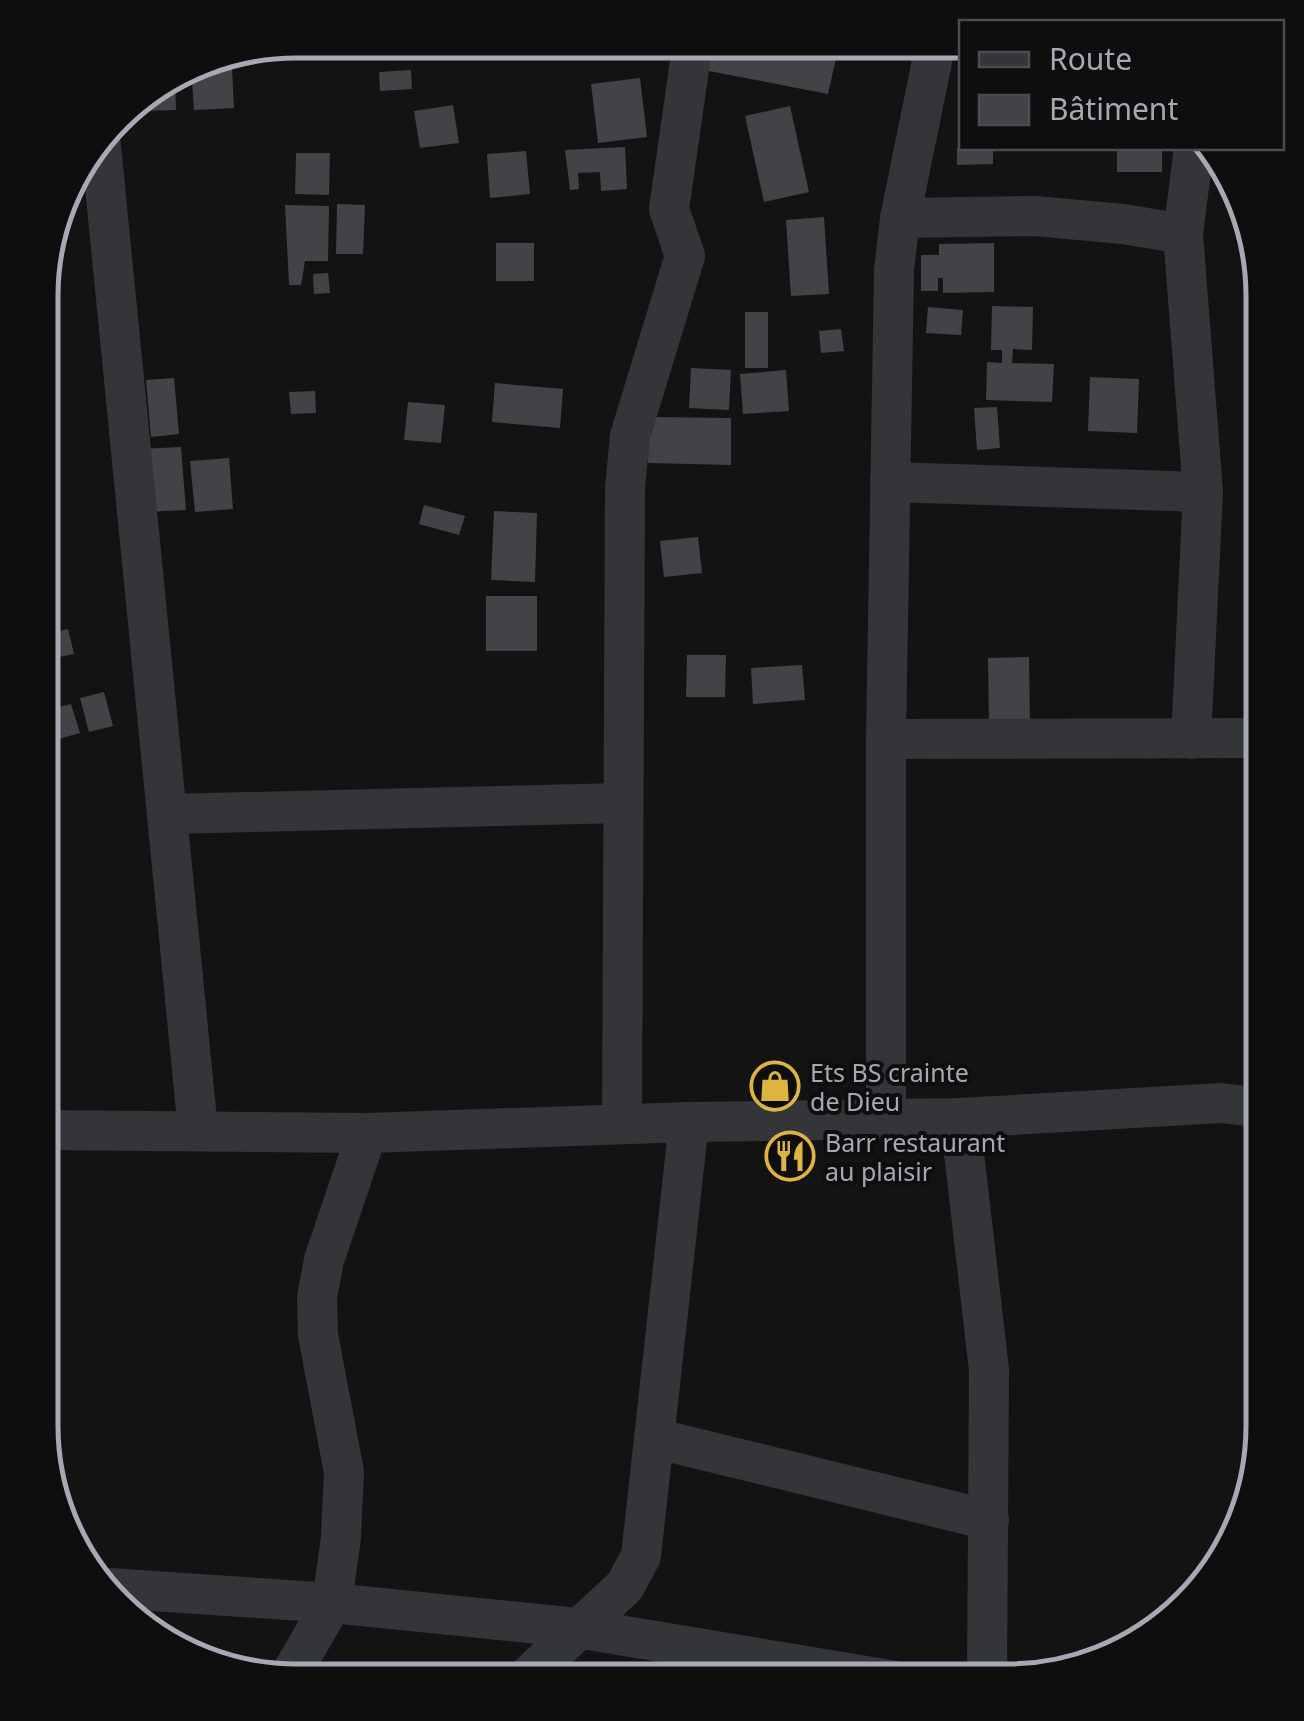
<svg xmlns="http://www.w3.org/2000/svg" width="1304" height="1721" font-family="'Noto Sans',sans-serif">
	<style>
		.building { fill: #424347 }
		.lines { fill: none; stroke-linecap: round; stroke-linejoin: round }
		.minor { stroke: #343539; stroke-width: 40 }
		.labels { text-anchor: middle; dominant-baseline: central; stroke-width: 8; stroke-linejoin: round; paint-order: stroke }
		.poi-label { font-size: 25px; fill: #a6a9b3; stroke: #0e0e0f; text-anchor: start }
		.rim { fill: none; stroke: #a6a9b3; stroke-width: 5 }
	</style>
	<rect width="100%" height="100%" fill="#131314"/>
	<g class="building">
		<polygon points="710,41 754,41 836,58 828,94 704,70"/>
		<polygon points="231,51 234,108 194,110 191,66 213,54"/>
		<polygon points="411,70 412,89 380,91 379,72"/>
		<polygon points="175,75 176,110 139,111 138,97"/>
		<polygon points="640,78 647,137 598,143 591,84"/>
		<polygon points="453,105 459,143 420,148 414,111"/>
		<polygon points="790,106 809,192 764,202 745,116"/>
		<polygon points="625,147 627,189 601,191 600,172 578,173 579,189 570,190 565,150"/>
		<polygon points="957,148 993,148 993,164 957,165"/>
		<rect x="1117" y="148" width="45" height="24"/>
		<polygon points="526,151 530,194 490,198 487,154"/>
		<polygon points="296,153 330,153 329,195 295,194"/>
		<polygon points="337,204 365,205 363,254 336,254"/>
		<polygon points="285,205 329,206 328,261 305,261 301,285 289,285"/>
		<polygon points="824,217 829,294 791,296 786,220"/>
		<rect x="496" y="243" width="38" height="38"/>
		<polygon points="994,243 994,292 943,293 943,278 938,278 938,291 921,291 921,255 939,255 939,244"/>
		<polygon points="328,273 330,293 314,294 313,274"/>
		<polygon points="992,306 1033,307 1032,350 1013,349 1012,363 1054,364 1052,402 986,400 987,362 1002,363 1002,350 991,350"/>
		<polygon points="928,307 963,310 961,335 926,333"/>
		<rect x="745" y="312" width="23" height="56"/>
		<polygon points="841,329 844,351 821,353 819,331"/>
		<polygon points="691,368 731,370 729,410 689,408"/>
		<polygon points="786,370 789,411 743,414 740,374"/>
		<polygon points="1090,377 1139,379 1137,433 1088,431"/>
		<polygon points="174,378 179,434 151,437 146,380"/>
		<polygon points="495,383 563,389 560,428 492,422"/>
		<polygon points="315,391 316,413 291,414 289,392"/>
		<polygon points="408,402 445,405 441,443 404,440"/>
		<polygon points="997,407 1000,448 977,450 974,408"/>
		<polygon points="649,417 731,418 731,465 648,463"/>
		<polygon points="181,447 186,510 145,512 141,449"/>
		<polygon points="229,458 233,509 195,512 190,461"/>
		<polygon points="424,505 465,516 459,535 419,524"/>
		<polygon points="494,511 537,513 535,582 491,580"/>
		<polygon points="698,537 702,573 664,577 660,541"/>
		<rect x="486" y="596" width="51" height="55"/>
		<polygon points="68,629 74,654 49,659 43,635"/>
		<polygon points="687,655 726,655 725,697 686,697"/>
		<polygon points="1029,657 1030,725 989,725 988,658"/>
		<polygon points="802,665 805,700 753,704 751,668"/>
		<polygon points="104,692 113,726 89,732 80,698"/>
		<polygon points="71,704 80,733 41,744 41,712"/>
	</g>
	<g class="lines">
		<g class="minor">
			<polyline points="100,136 198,1130"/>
			<polyline points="900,218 1035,216 1123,224 1183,234"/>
			<polyline points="890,482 1203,492"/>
			<polyline points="886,739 1264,738"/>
			<polyline points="1191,739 1203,492 1183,234 1194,148"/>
			<polyline points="168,814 623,803"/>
			<polyline points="886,1118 886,739 894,270 900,218 936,42"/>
			<polyline points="960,1118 989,1370 987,1681"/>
			<polyline points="622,1124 625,488 630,436 685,256 669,209 693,41"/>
			<polyline points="41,1130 367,1133 689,1122 960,1118 1221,1103 1264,1108"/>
			<polyline points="654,1438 989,1520"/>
			<polyline points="109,1588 332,1603 577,1628 896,1681"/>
			<polyline points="288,1679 332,1603 341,1537 344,1472 318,1335 317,1297 324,1260 367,1133"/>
			<polyline points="524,1680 625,1586 641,1556 689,1122"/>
		</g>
	</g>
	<defs>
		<g id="shop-ring" transform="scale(2.5)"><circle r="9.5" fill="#0e0e0f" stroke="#ddb342" stroke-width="1.5"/><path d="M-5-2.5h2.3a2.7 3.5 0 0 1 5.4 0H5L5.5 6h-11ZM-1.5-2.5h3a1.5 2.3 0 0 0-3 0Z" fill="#ddb342"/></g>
		<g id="restaurant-ring" transform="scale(2.5)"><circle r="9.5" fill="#0e0e0f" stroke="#ddb342" stroke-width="1.5"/><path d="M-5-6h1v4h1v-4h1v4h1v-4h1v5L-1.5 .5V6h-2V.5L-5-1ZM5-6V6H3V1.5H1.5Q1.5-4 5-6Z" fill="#ddb342"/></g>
	</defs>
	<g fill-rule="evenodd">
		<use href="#shop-ring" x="775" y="1086"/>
		<use href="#restaurant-ring" x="790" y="1156"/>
	</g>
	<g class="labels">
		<g class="poi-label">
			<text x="810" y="1072">Ets BS crainte<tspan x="810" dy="29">de Dieu</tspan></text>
			<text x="825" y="1142">Barr restaurant<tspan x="825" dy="29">au plaisir</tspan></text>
		</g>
	</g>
	<path d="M0 0H1304V1721H0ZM296 58H1008A238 238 0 0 1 1246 296V1426A238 238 0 0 1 1008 1664H296A238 238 0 0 1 58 1426V296A238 238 0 0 1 296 58Z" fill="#0e0e0f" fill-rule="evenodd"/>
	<path class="rim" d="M296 58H1008A238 238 0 0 1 1246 296V1426A238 238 0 0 1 1008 1664H296A238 238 0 0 1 58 1426V296A238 238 0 0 1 296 58Z"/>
	<rect x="959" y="20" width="325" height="130" fill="#0e0e0f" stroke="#4b4c51" stroke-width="2.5"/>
	<rect x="979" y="52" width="50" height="15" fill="#343539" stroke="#4b4c51" stroke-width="2.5"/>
	<text x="1049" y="70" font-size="30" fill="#a6a9b3">Route</text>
	<rect x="979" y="95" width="50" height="30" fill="#424347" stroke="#4b4c51" stroke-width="2.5"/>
	<text x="1049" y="120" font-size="30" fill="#a6a9b3">Bâtiment</text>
</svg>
